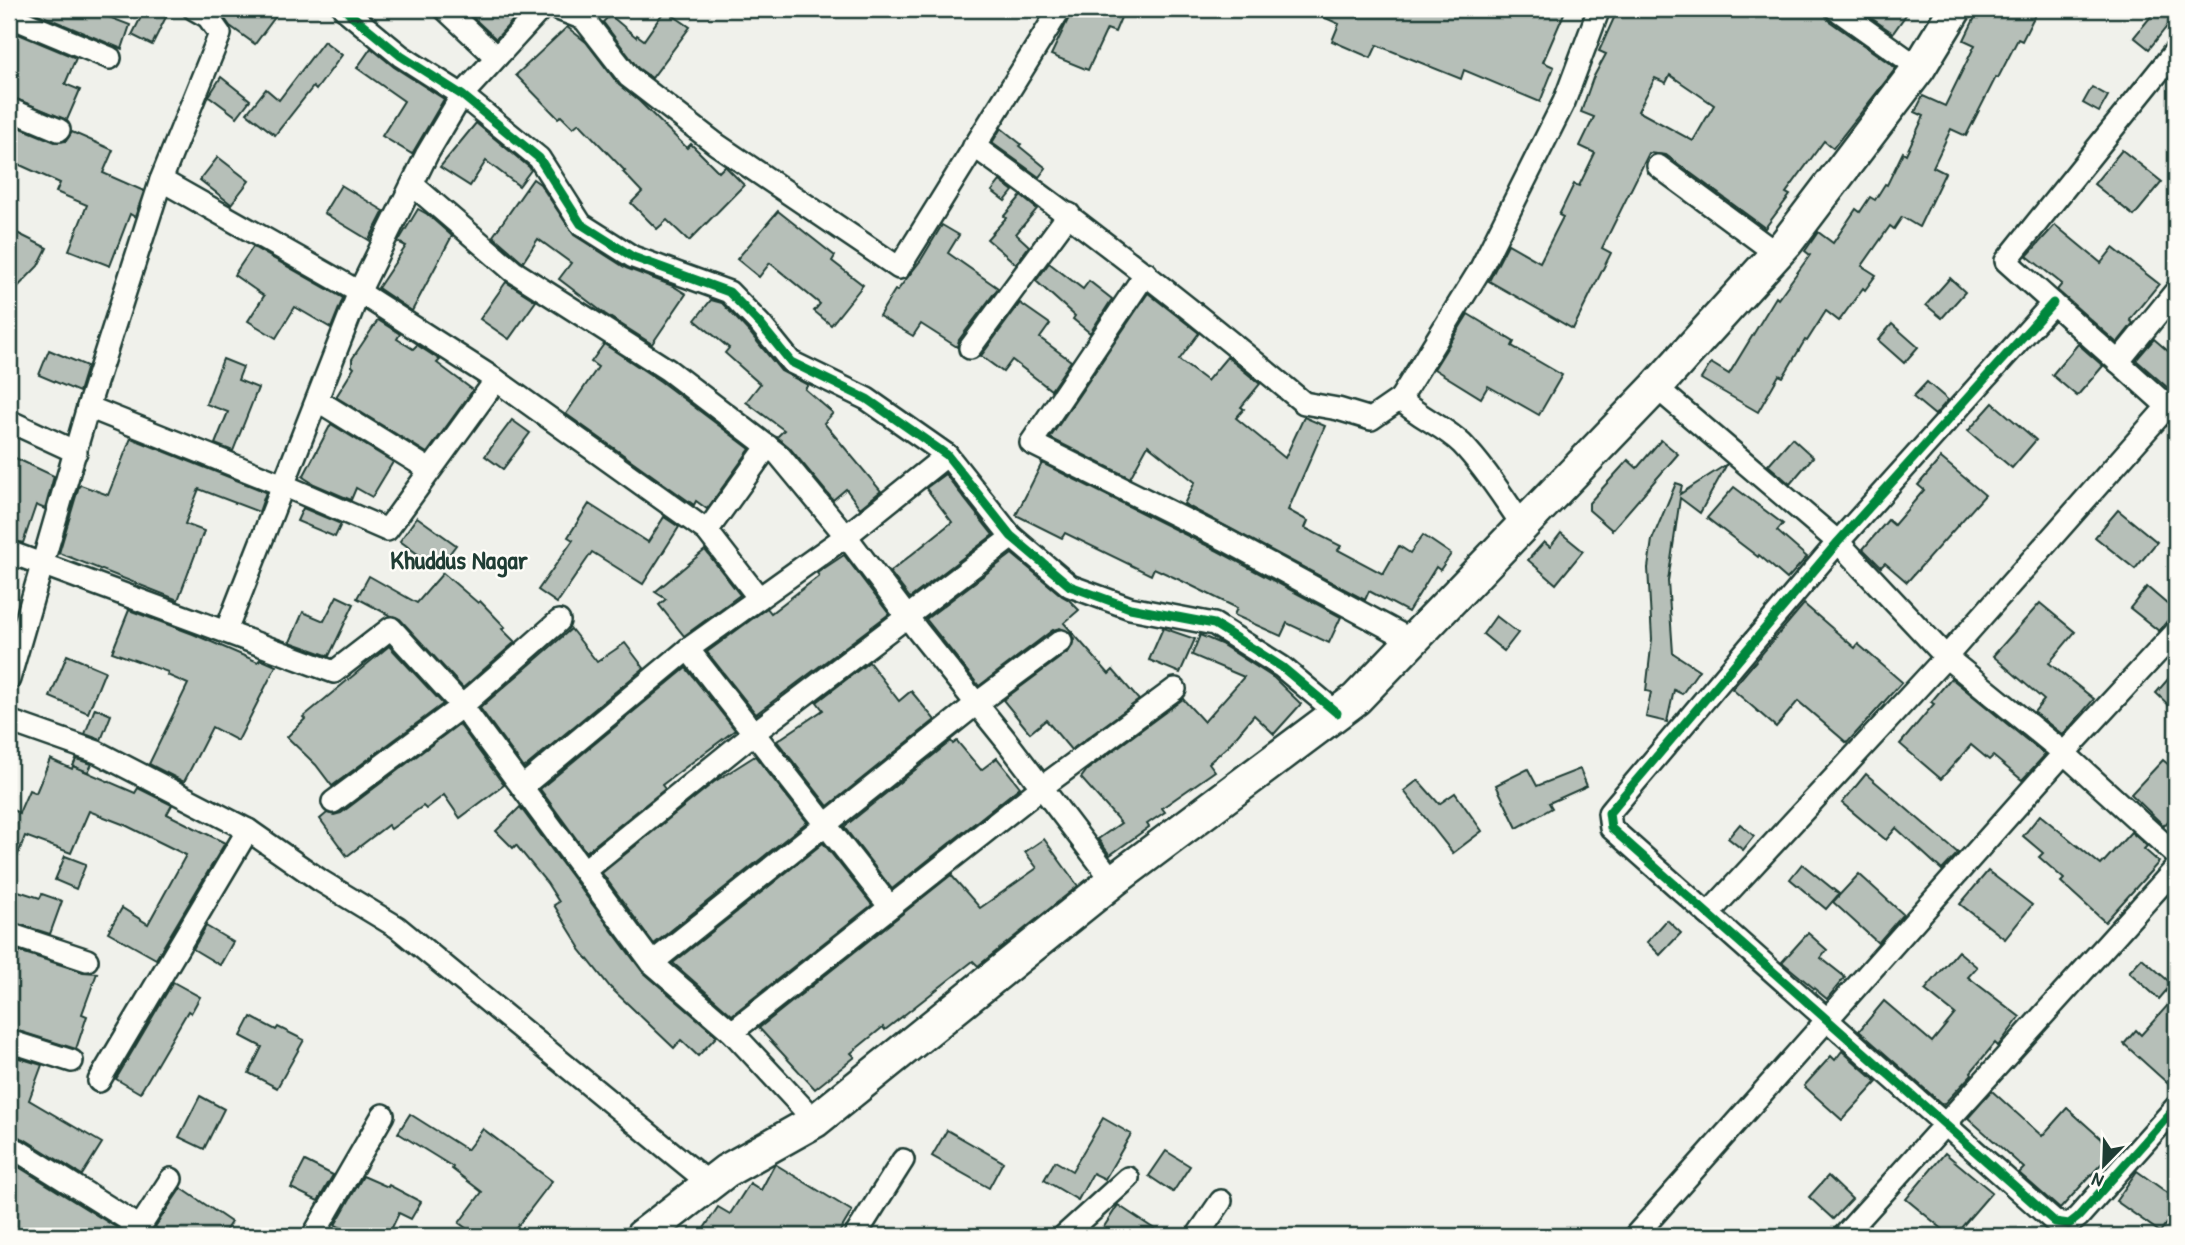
<svg xmlns="http://www.w3.org/2000/svg" width="2185" height="1245" font-family="'Patrick Hand',sans-serif">
	<style>
		.building { fill: #b6bfb8; stroke: #1f3d34; stroke-width: 2; fill-rule: evenodd }
		.lines { fill: none; stroke-linecap: round; stroke-linejoin: round }
		.minor-casing { stroke: #1f3d34; stroke-width: 26 }
		.secondary-casing { stroke: #1f3d34; stroke-width: 37 }
		.minor { stroke: #fdfcf7; stroke-width: 21 }
		.secondary { stroke: #fdfcf7; stroke-width: 32 }
		.cycleway-casing { stroke: #fdfcf7; stroke-width: 13 }
		.cycleway { stroke: #00873e; stroke-width: 9 }
		.labels { text-anchor: middle; dominant-baseline: central; stroke-width: 5; stroke-linejoin: round; paint-order: stroke }
		.quarter-label { font-size: 26px; font-weight: bold; fill: #1f3d34; stroke: #fdfcf7 }
	</style>
	<rect width="100%" height="100%" fill="#f0f1eb"/>
	<filter id="ink" filterUnits="userSpaceOnUse"><feTurbulence type="fractalNoise" baseFrequency=".0143" numOctaves="2"/><feDisplacementMap in="SourceGraphic" scale="14" xChannelSelector="R" yChannelSelector="G"/><feConvolveMatrix kernelMatrix="1 2 1 2 8 2 1 2 1" color-interpolation-filters="sRGB"/></filter>
	<g filter="url(#ink)">
		<g class="building">
			<polygon points="26,9 88,9 130,25 122,49"/>
			<polygon points="145,9 170,9 152,45 132,35"/>
			<polygon points="218,9 281,9 255,44 230,26"/>
			<polygon points="464,9 523,9 496,39"/>
			<polygon points="1073,9 1107,9 1122,15 1115,32 1107,29 1088,70 1051,55"/>
			<polygon points="1306,9 1566,9 1543,62 1554,67 1540,102 1464,70 1461,79 1377,45 1371,58 1332,41 1339,24"/>
			<path d="M1618 9H1823L1828 20 1896 68 1833 148 1824 141 1786 193 1790 195 1765 228 1666 155 1649 153 1602 248 1611 253 1573 329 1489 281 1508 244 1540 262 1563 217 1559 215 1574 184 1579 186 1595 153 1580 146 1594 117 1581 112 1593 78 1606 54 1599 51ZM1670 75 1714 105 1693 141 1638 111 1655 78 1666 83Z"/>
			<polygon points="1858,9 1910,9 1893,33"/>
			<polygon points="1979,9 2038,9 2022,41 2018,39 1998,78 1996,77 1966,136 1951,129 1933,167 1945,173 1919,227 1902,217 1894,229 1890,226 1862,266 1876,275 1865,290 1863,288 1839,321 1826,311 1807,341 1805,340 1783,377 1779,375 1758,412 1701,379 1711,363 1729,374 1776,297 1778,299 1810,255 1805,251 1818,232 1833,243 1856,209 1860,212 1870,197 1875,200 1885,184 1887,185 1903,152 1906,154 1924,116 1915,112 1923,96 1945,106 1975,45 1964,40"/>
			<polygon points="2157,9 2176,9 2176,15 2149,49 2134,37"/>
			<polygon points="665,10 690,27 652,78 638,68 603,22 610,15 636,37 637,35 644,40"/>
			<polygon points="567,27 586,42 619,85 639,101 687,148 691,144 719,172 725,166 744,185 689,241 667,220 657,229 631,203 642,192 623,172 625,171 579,123 573,128 561,116 558,118 516,75"/>
			<polygon points="9,30 76,58 65,84 80,90 67,120 9,96"/>
			<polygon points="324,41 342,55 316,90 313,87 275,135 247,113 266,89 279,100"/>
			<polygon points="371,48 394,67 444,99 412,154 382,136 404,101 357,68"/>
			<polygon points="221,77 250,100 237,117 209,96"/>
			<polygon points="2092,87 2108,96 2099,112 2083,103"/>
			<polygon points="9,123 55,142 66,141 72,132 113,150 103,173 144,191 135,217 130,214 110,266 69,250 87,205 56,192 60,183 9,160"/>
			<polygon points="476,123 529,167 531,170 519,186 486,161 470,186 440,167"/>
			<polygon points="1001,128 1021,144 1019,146 1046,168 1039,177 992,143"/>
			<polygon points="2122,150 2162,182 2134,216 2094,184"/>
			<polygon points="218,157 249,181 231,204 200,180"/>
			<polygon points="533,179 540,184 574,235 626,268 673,286 686,294 652,344 605,314 559,279 571,263 538,239 523,262 493,236"/>
			<polygon points="1000,181 1013,191 1005,201 992,191"/>
			<polygon points="341,185 384,211 369,240 324,213"/>
			<polygon points="1021,196 1037,209 1016,234 1029,246 1016,264 987,239 1006,218 1004,216"/>
			<polygon points="418,209 427,214 452,236 412,311 378,288 406,246 398,242"/>
			<polygon points="778,211 835,256 832,261 863,285 831,325 814,311 820,304 770,263 759,277 737,259"/>
			<polygon points="942,225 959,235 948,253 998,288 959,340 957,347 921,324 913,336 879,316 895,290 897,291 921,260"/>
			<polygon points="2055,225 2101,263 2113,248 2159,284 2131,318 2130,320 2133,323 2117,343 2057,290 2062,284 2027,256"/>
			<polygon points="9,229 47,248 38,266 9,296"/>
			<polygon points="253,247 343,298 331,328 295,307 276,338 248,321 264,296 234,275"/>
			<polygon points="1049,263 1083,289 1089,281 1112,299 1090,333 1073,319 1075,316 1036,281"/>
			<polygon points="1950,278 1965,292 1942,318 1926,305"/>
			<polygon points="506,282 536,301 509,339 480,319"/>
			<polygon points="1148,293 1199,333 1179,360 1207,381 1227,357 1260,384 1241,407 1244,409 1236,418 1285,458 1304,417 1325,426 1288,510 1308,521 1305,528 1341,546 1338,550 1383,574 1399,546 1410,553 1423,535 1451,554 1440,570 1436,567 1408,612 1369,591 1365,600 1184,504 1195,482 1148,445 1130,478 1050,438"/>
			<polygon points="711,300 722,303 751,334 781,371 808,385 805,389 833,413 824,423 881,491 860,508 846,489 833,500 789,447 777,437 784,430 746,402 760,384 725,353 729,348 695,320"/>
			<polygon points="1020,303 1050,324 1040,338 1071,361 1051,390 1012,360 1003,372 981,356"/>
			<polygon points="1468,314 1514,342 1512,346 1562,375 1539,415 1488,386 1481,398 1434,369"/>
			<polygon points="378,320 400,334 397,339 413,349 417,345 440,360 437,363 473,390 427,453 336,397 354,368 352,366 352,359"/>
			<polygon points="1892,324 1918,347 1904,363 1878,340"/>
			<polygon points="2154,339 2176,358 2176,395 2136,360"/>
			<polygon points="604,344 660,381 750,449 707,509 696,501 694,505 566,414 598,367 591,362"/>
			<polygon points="2078,344 2103,366 2077,396 2052,375"/>
			<polygon points="49,350 87,366 79,392 39,375"/>
			<polygon points="223,359 243,367 238,380 258,388 233,451 215,444 228,412 206,404"/>
			<polygon points="1927,382 1948,400 1935,415 1913,397"/>
			<polygon points="1993,403 2036,440 2012,468 1968,431"/>
			<polygon points="512,420 530,433 503,469 485,456"/>
			<polygon points="331,424 393,462 372,497 356,488 351,500 314,484 303,477"/>
			<polygon points="131,438 266,492 259,512 199,489 185,524 204,531 178,600 59,553 79,486 81,485 108,495"/>
			<polygon points="1792,438 1813,457 1790,484 1768,465"/>
			<polygon points="1661,440 1678,454 1612,530 1589,510 1589,503 1628,460 1637,468"/>
			<polygon points="9,455 54,476 45,509 36,505 23,543 9,539"/>
			<polygon points="1941,458 1985,495 1907,582 1885,563 1881,567 1863,549 1888,520 1894,525 1924,490 1918,485"/>
			<polygon points="1042,463 1218,551 1341,617 1329,643 1287,623 1281,636 1234,615 1237,608 1182,581 1154,568 1151,575 1065,533 1062,538 1016,515"/>
			<polygon points="1727,464 1700,513 1680,498 1668,581 1673,653 1699,670 1682,694 1674,690 1667,722 1646,717 1651,692 1646,691 1652,639 1648,568 1652,540 1676,483 1682,485 1680,494"/>
			<polygon points="945,474 993,535 910,598 890,572 952,522 926,488"/>
			<polygon points="1734,487 1783,524 1777,531 1807,557 1787,579 1759,555 1758,557 1707,518"/>
			<polygon points="589,504 648,542 664,517 679,527 643,584 592,552 557,603 538,590 573,540 568,537"/>
			<polygon points="303,508 341,524 335,537 297,521"/>
			<polygon points="2118,510 2157,542 2135,569 2095,537"/>
			<polygon points="417,517 456,545 438,569 400,541"/>
			<polygon points="1561,533 1583,551 1556,584 1528,560 1544,542 1550,547"/>
			<polygon points="705,550 740,595 684,636 659,605 666,599 655,592"/>
			<polygon points="1012,554 1062,596 1069,600 1079,610 1064,623 1109,674 1113,670 1139,700 1071,750 1046,720 1030,733 1003,700 1069,651 1074,640 1071,633 1060,628 1053,630 979,686 926,619"/>
			<polygon points="844,555 889,614 756,714 707,652 767,608 771,613 819,576 817,573"/>
			<polygon points="443,573 478,603 480,601 505,627 502,629 515,642 463,688 400,619 389,615 357,598 369,576 417,603"/>
			<polygon points="2147,587 2175,611 2159,631 2130,608"/>
			<polygon points="337,596 354,604 329,656 290,642 303,612 324,621"/>
			<polygon points="2040,603 2075,632 2049,663 2094,699 2063,735 2034,712 2044,700 1993,656"/>
			<polygon points="1804,604 1855,648 1858,644 1902,682 1847,743 1798,701 1776,727 1732,689"/>
			<polygon points="129,610 193,634 258,662 260,659 276,666 238,741 212,727 184,782 149,764 188,684 167,675 168,672 112,652"/>
			<polygon points="1496,616 1518,633 1504,651 1483,634"/>
			<polygon points="1163,628 1195,639 1180,673 1149,660"/>
			<polygon points="571,629 597,662 625,643 644,668 524,768 480,708"/>
			<polygon points="1200,635 1221,644 1274,678 1301,704 1274,734 1254,715 1228,746 1209,763 1215,771 1162,808 1165,812 1147,824 1149,827 1110,855 1098,839 1121,823 1081,778 1087,770 1183,699 1204,722 1244,677 1192,655"/>
			<polygon points="389,646 443,704 332,786 316,765 287,737 305,719 303,717"/>
			<polygon points="67,655 105,671 88,713 50,697"/>
			<polygon points="869,662 899,701 911,691 935,720 828,806 777,741 823,710 817,702"/>
			<polygon points="686,668 735,730 662,785 665,789 586,852 540,789"/>
			<polygon points="2176,670 2176,712 2156,693"/>
			<polygon points="1951,678 2045,755 2022,780 1993,756 1989,760 1971,745 1941,779 1900,744 1934,704 1931,702"/>
			<polygon points="95,708 111,715 101,740 85,734"/>
			<polygon points="459,724 504,785 460,818 444,795 426,809 423,806 391,829 388,825 347,856 320,819 327,813 334,815 341,813"/>
			<polygon points="951,741 953,744 957,741 981,770 997,758 1020,787 892,889 844,827"/>
			<polygon points="755,756 807,822 654,944 602,873 714,782"/>
			<polygon points="50,759 72,769 73,766 135,793 138,788 172,805 167,814 225,843 156,959 108,932 122,908 148,924 186,855 125,825 89,811 71,853 25,836 11,873 9,873 9,808 19,813 29,790 36,793"/>
			<polygon points="76,759 92,764 88,772 73,766"/>
			<polygon points="2163,760 2176,771 2176,812 2164,826 2131,794"/>
			<polygon points="1528,769 1537,786 1580,769 1587,786 1549,803 1552,808 1517,828 1496,785"/>
			<polygon points="1866,774 1958,853 1942,870 1896,828 1886,840 1842,803"/>
			<polygon points="1418,780 1439,804 1455,793 1482,831 1453,853 1404,791"/>
			<polygon points="520,807 642,971 717,1036 698,1056 681,1040 674,1048 610,987 579,948 580,947 554,905 559,902 547,883 516,845 513,848 496,831"/>
			<polygon points="2040,815 2101,865 2131,832 2147,846 2144,849 2159,862 2105,922 2061,882 2064,879 2039,857 2043,853 2023,836"/>
			<polygon points="1740,824 1754,836 1743,850 1728,838"/>
			<polygon points="1044,839 1078,886 978,966 973,961 885,1030 883,1027 851,1053 855,1057 815,1089 759,1028 951,875 980,908 1037,868 1025,852"/>
			<polygon points="823,843 872,905 732,1015 673,963"/>
			<polygon points="65,856 86,864 76,889 55,880"/>
			<polygon points="1802,864 1839,894 1826,909 1790,879"/>
			<polygon points="1988,871 2032,905 2005,939 1960,904"/>
			<polygon points="1859,874 1903,914 1878,943 1833,902"/>
			<polygon points="9,888 40,898 42,894 62,901 50,934 9,921"/>
			<polygon points="1667,920 1681,933 1660,955 1647,942"/>
			<polygon points="206,926 233,942 220,965 193,949"/>
			<polygon points="1808,933 1827,950 1821,958 1845,977 1827,999 1782,962"/>
			<polygon points="9,948 83,972 97,973 82,1014 87,1016 76,1049 9,1028"/>
			<polygon points="1958,951 1977,967 1968,977 2020,1017 1998,1046 1995,1043 1971,1072 1972,1074 1943,1105 1859,1031 1884,1001 1932,1042 1955,1014 1925,990"/>
			<polygon points="2142,958 2172,984 2159,999 2129,972"/>
			<polygon points="173,982 200,997 191,1013 188,1011 140,1093 116,1079"/>
			<polygon points="2176,996 2176,1091 2124,1044 2136,1030 2141,1035"/>
			<polygon points="251,1017 276,1030 278,1027 304,1040 277,1088 249,1073 262,1047 241,1036"/>
			<polygon points="1842,1051 1877,1082 1842,1120 1804,1086 1831,1056 1835,1060"/>
			<polygon points="9,1055 42,1065 29,1100 102,1143 82,1175 24,1139 9,1134"/>
			<polygon points="1992,1091 2042,1136 2067,1108 2114,1150 2060,1209 2019,1173 2024,1168 1968,1118"/>
			<polygon points="200,1096 224,1109 204,1149 179,1137"/>
			<polygon points="410,1114 467,1150 483,1129 552,1181 510,1236 477,1236 459,1223 482,1192 452,1169 453,1167 398,1133"/>
			<polygon points="1103,1118 1131,1134 1105,1179 1093,1173 1078,1200 1044,1180 1055,1161 1072,1171"/>
			<polygon points="947,1130 1003,1162 989,1188 932,1156"/>
			<polygon points="1166,1151 1190,1166 1173,1192 1149,1176"/>
			<polygon points="1945,1153 1992,1192 1954,1236 1951,1236 1906,1199"/>
			<polygon points="9,1161 122,1231 121,1236 9,1236"/>
			<polygon points="305,1161 333,1175 318,1201 291,1188"/>
			<polygon points="775,1164 852,1211 837,1236 699,1236 718,1207 730,1214 750,1183 761,1190"/>
			<polygon points="2137,1171 2176,1199 2176,1209 2160,1232 2116,1201"/>
			<polygon points="363,1176 388,1187 389,1185 421,1202 411,1219 399,1213 388,1236 360,1236 335,1225"/>
			<polygon points="1828,1176 1852,1199 1833,1219 1809,1197"/>
			<polygon points="181,1188 231,1222 222,1236 169,1236 155,1227"/>
			<polygon points="1118,1205 1165,1236 1098,1236"/>
		</g>
		<g class="lines">
			<g class="minor-casing">
				<g id="minor">
					<polyline points="194,9 208,17 220,34 161,180 359,292 496,380 707,531 759,598"/>
					<polyline points="344,9 401,56 462,95 539,158 581,224 633,257 729,292 761,325 791,362 867,399 947,455 1011,536 1070,586 1130,608 1214,624 1282,667 1337,713"/>
					<polyline points="445,9 496,57"/>
					<polyline points="558,9 584,19 629,77 716,144 899,268 1060,9"/>
					<polyline points="1836,9 1919,68"/>
					<polyline points="9,16 110,58"/>
					<polyline points="2176,50 2006,261 2176,414"/>
					<polyline points="9,109 59,130"/>
					<path d="M974 146C1088 228 1197 313 1304 403L1338 409 1371 419 1400 399"/>
					<polyline points="1658,166 1777,254"/>
					<polyline points="413,185 513,271 668,370 779,455 846,536 918,631 1005,739 1113,881"/>
					<polyline points="1146,273 1031,443 1224,539 1413,641"/>
					<polyline points="2053,303 1838,542 1609,813 1611,828 2055,1222 2069,1224 2078,1217 2176,1107"/>
					<polyline points="970,348 1069,214"/>
					<polyline points="2118,362 2176,291"/>
					<polyline points="1656,387 1838,542 1946,657 2064,753 2176,855"/>
					<polyline points="317,400 430,470"/>
					<polyline points="88,407 283,485 387,530 496,380"/>
					<polyline points="9,421 76,452"/>
					<path d="M1524 527C1504 499 1486 469 1462 444 1444 426 1418 417 1400 399L1481 268 1564 102 1599 9"/>
					<polyline points="707,531 768,446"/>
					<polyline points="9,552 334,672 391,628 462,706 652,963 732,1032 815,1121"/>
					<polyline points="226,631 359,292 427,154 462,95 541,9"/>
					<polyline points="688,649 890,907"/>
					<polyline points="9,679 88,407 161,180"/>
					<polyline points="9,721 97,752 248,830 321,881 397,927 710,1184"/>
					<polyline points="522,787 688,649 846,536 947,455"/>
					<polyline points="333,802 462,706 559,621"/>
					<polyline points="585,870 754,733 1012,537"/>
					<polyline points="1708,914 1946,657 2168,406"/>
					<polyline points="9,934 87,960"/>
					<polyline points="652,963 976,704 1061,641"/>
					<polyline points="732,1032 1042,787 1175,689"/>
					<polyline points="9,1041 72,1061"/>
					<polyline points="99,1081 248,830"/>
					<polyline points="9,1147 17,1150 140,1227"/>
					<polyline points="134,1236 171,1179"/>
					<polyline points="313,1236 383,1115"/>
					<polyline points="855,1236 903,1160"/>
					<polyline points="1064,1236 1128,1178"/>
					<polyline points="1197,1236 1221,1201"/>
					<polyline points="1635,1236 2064,753 2176,632"/>
					<polyline points="1844,1236 2176,868"/>
				</g>
			</g>
			<g class="secondary-casing">
				<polyline id="secondary" points="642,1236 726,1171 815,1121 1113,881 1356,699 1656,387 1787,242 1919,68 1955,9"/>
			</g>
			<use href="#minor" class="minor"/>
			<use href="#secondary" class="secondary"/>
			<g class="cycleway-casing">
				<g id="cycleway">
					<polyline points="344,9 401,56 462,95 539,158 581,224 633,257 729,292 761,325 791,362 867,399 947,455 1011,536 1070,586 1130,608 1214,624 1282,667 1337,713"/>
					<polyline points="2053,303 1838,542 1609,813 1611,828 2055,1222 2069,1224 2078,1217 2176,1107"/>
				</g>
			</g>
			<use href="#cycleway" class="cycleway"/>
		</g>
	</g>
	<g class="labels">
		<g class="quarter-label">
			<text x="459" y="559">Khuddus Nagar</text>
		</g>
	</g>
	<rect width="2185" height="1245" fill="none" stroke="#fdfcf7" stroke-width="35"/>
	<rect x="18" y="18" width="2150" height="1210" fill="none" stroke="#1f3d34" stroke-width="2.5" filter="url(#ink)"/>
	<g transform="translate(2104 1165) rotate(203)" stroke="#fdfcf7" stroke-width="5" paint-order="stroke">
	<path d="M0-5L12 26L0 18L-12 26Z" fill="#1f3d34"/>
	<text y="-10" font-size="19" font-weight="bold" text-anchor="middle" fill="#1f3d34">N</text>
	</g>
</svg>
